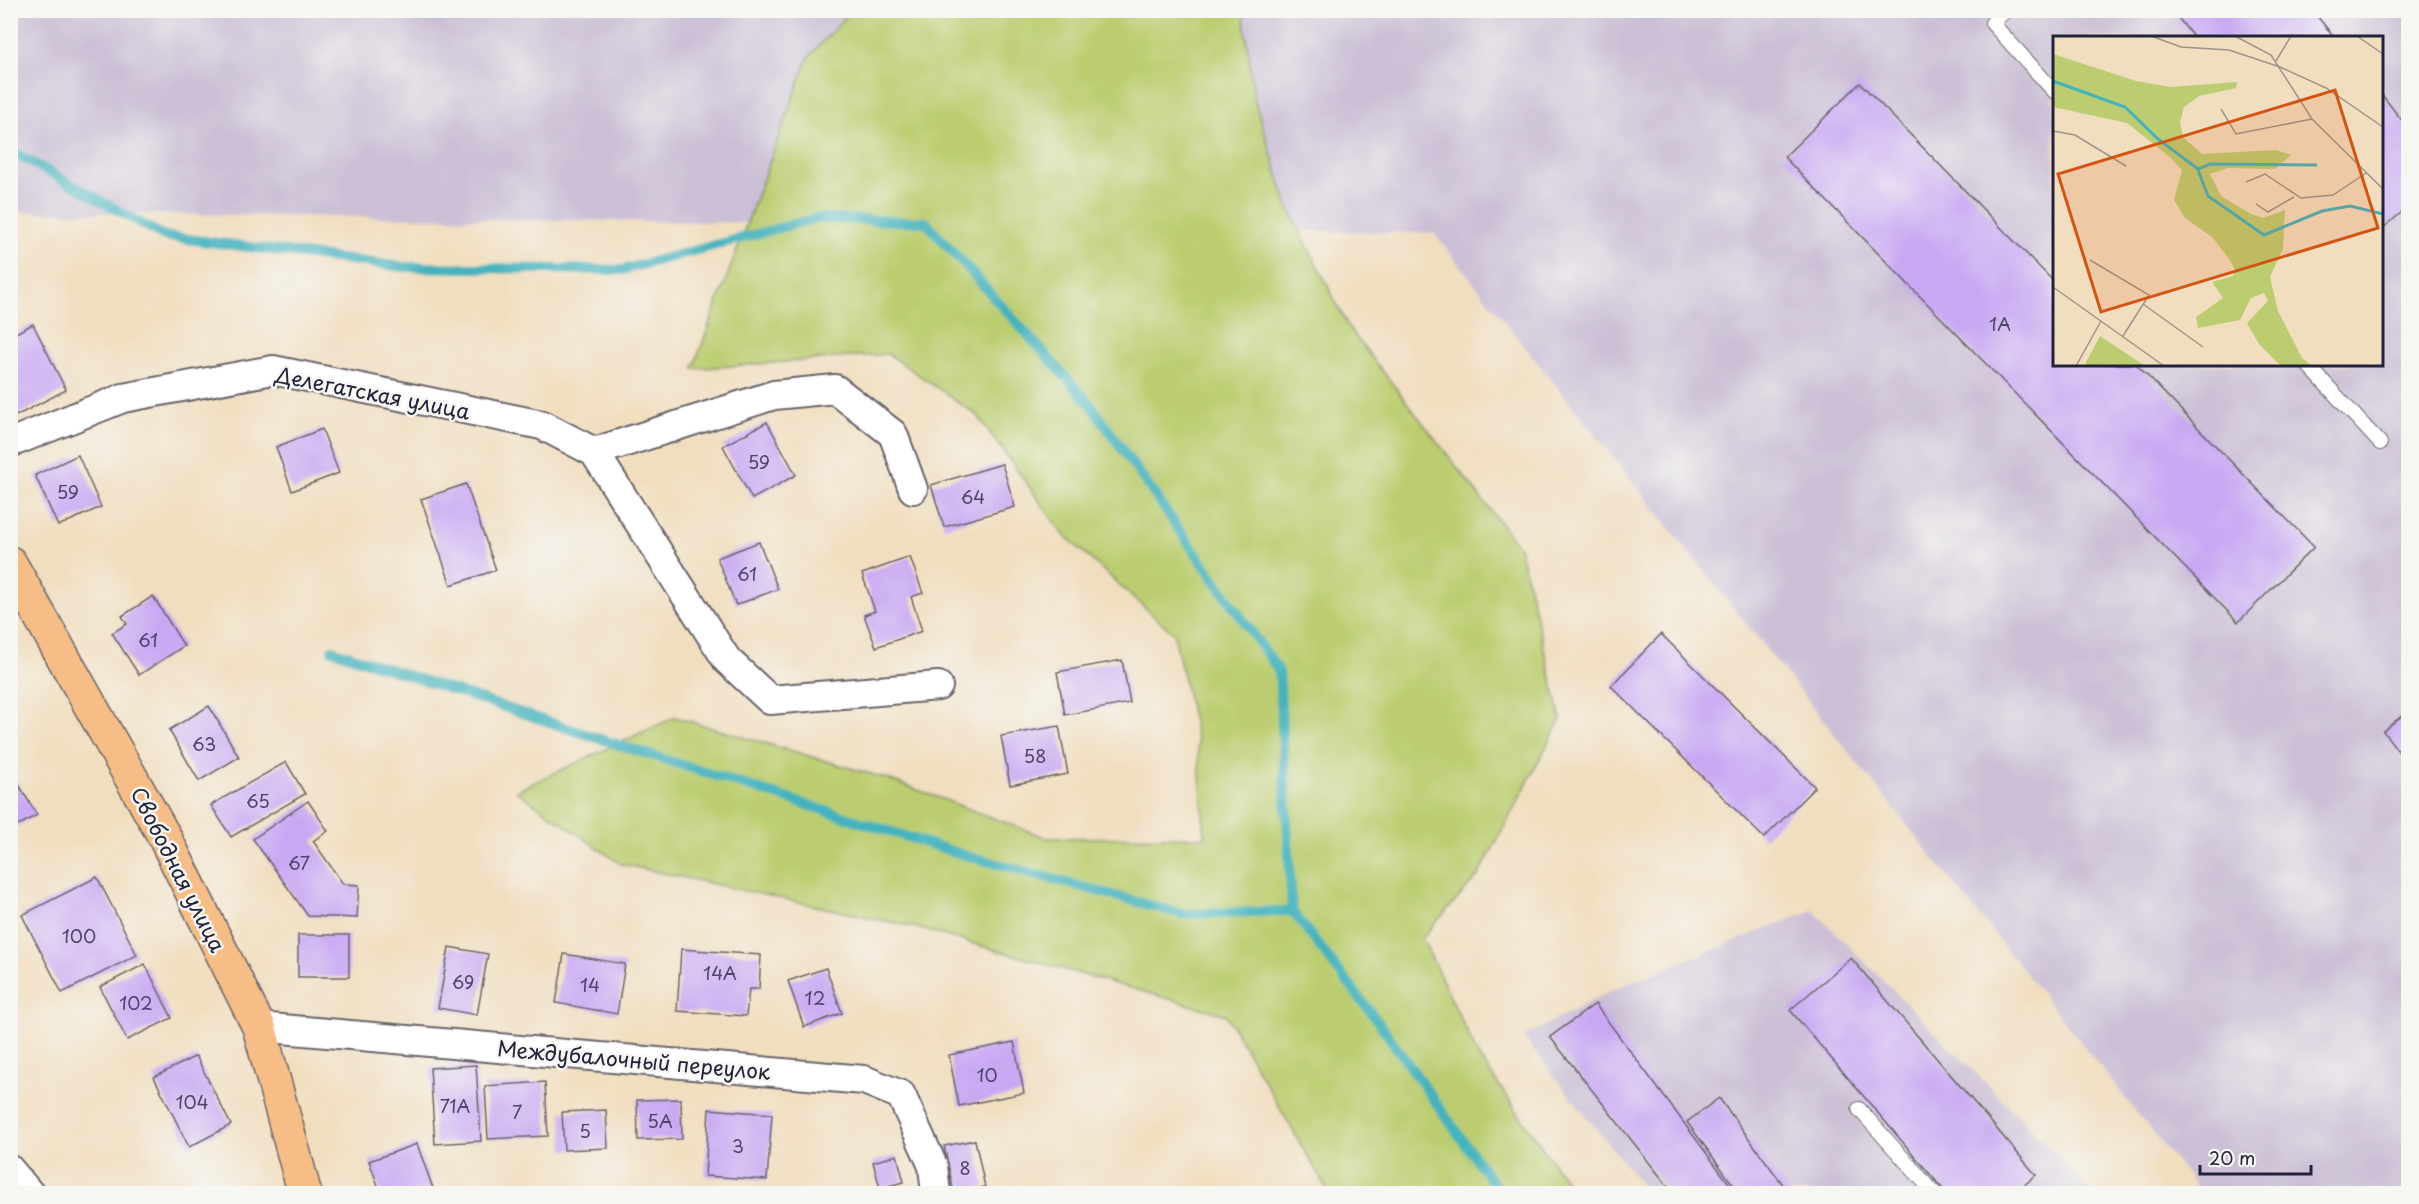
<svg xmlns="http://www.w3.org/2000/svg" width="2419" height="1204" font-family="'Playpen Sans',sans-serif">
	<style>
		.industrial { fill: #cbbfd5; fill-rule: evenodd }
		.green { fill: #bbcd70; stroke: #6e7856; stroke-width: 1.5 }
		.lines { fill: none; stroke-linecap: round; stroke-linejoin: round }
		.stream { stroke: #44b3bd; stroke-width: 10 }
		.building { fill: #c8a8f3 }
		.lane-casing { stroke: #6a6469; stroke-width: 16 }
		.street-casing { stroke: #6a6469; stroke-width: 32 }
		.primary-casing { stroke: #6a6469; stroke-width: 36 }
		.lane { stroke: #fff; stroke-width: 14 }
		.street { stroke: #fff; stroke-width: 28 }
		.primary { stroke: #f6be86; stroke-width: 33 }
		.labels { text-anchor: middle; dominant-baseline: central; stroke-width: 5; stroke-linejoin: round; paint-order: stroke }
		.number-label { font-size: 18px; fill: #4c4469 }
		.street-label { font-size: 21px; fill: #22223b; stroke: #f6f6f2 }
		.inset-river { fill: none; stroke: #44b3bd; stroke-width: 3 }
		.inset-road { fill: none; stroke: #9e938a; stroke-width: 1.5 }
		.view { fill: #d45411; fill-opacity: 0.15; stroke: #d45411; stroke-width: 3 }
		.inset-edge { fill: none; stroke: #22223b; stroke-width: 3 }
	</style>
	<rect width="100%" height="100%" fill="#f6f6f2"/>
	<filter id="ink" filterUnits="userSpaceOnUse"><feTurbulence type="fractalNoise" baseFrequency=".0167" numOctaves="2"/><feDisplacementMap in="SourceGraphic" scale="12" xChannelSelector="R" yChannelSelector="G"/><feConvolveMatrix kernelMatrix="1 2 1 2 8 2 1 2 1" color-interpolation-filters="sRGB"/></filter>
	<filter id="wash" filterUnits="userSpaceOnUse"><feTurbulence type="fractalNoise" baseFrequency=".008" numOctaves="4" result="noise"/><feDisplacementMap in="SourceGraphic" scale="24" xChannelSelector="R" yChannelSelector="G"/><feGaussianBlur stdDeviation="1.35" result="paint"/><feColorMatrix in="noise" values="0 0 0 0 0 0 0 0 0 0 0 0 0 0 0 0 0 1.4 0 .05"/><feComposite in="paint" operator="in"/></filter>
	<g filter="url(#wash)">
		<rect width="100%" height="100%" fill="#f1debf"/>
		<g class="industrial">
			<path d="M11 11H2408V1193H2201L1434 233 11 212ZM2054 38H2382V364H2054Z"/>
			<polygon points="1813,910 2064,1162 2091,1193 1648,1193 1523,1037 1614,989"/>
		</g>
		<polygon class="green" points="852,10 1243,11 1255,102 1288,207 1349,328 1519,547 1561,719 1478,876 1422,938 1479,1057 1574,1193 1329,1193 1226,1015 914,927 621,864 516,791 675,717 888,779 1047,838 1205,837 1197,740 1174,634 1063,534 978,416 888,354 693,369 808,58"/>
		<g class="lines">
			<g class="stream">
				<polyline points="10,150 164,236 403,267 622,270 817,218 926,222 1091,405 1279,671 1292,911"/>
				<polyline points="332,650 591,736 961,854 1182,914 1292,911 1379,1023 1501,1194"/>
			</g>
		</g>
		<g id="blocks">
			<g class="building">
				<polygon points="2172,10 2312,10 2335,38 2194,38"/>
				<polygon points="1860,83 2054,282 2054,364 2136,364 2314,547 2238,622 1784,157"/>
				<polygon points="2382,95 2408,128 2408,207 2382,229"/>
				<polygon points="33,324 66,390 10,419 10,336"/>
				<polygon points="767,422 796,475 752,499 723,446"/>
				<polygon points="322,429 339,473 292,491 276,447"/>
				<polygon points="78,455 101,507 58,526 35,475"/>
				<polygon points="1002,464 1015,507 944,527 931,485"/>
				<polygon points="466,484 496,570 451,585 421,499"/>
				<polygon points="759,542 778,589 736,605 717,558"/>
				<polygon points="910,557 923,593 911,597 922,631 876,647 864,615 875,611 862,574"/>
				<polygon points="153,596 184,646 139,675 112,633 127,624 122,616"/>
				<polygon points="1661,634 1815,787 1764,838 1611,686"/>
				<polygon points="1122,660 1130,703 1065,715 1057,672"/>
				<polygon points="209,706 239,757 199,781 169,730"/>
				<polygon points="2408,711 2408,764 2383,731"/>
				<polygon points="1059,726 1068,774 1010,785 1001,736"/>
				<polygon points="286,762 305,794 231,837 211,805"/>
				<polygon points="10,770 37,815 10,830"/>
				<polygon points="308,801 328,831 313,841 343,884 359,885 357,918 308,916 253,839"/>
				<polygon points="97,877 137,955 62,993 22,915"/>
				<rect x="298" y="935" width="51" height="42"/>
				<polygon points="449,947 488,954 477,1015 438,1008"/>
				<polygon points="681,949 761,955 759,989 749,989 746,1016 677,1011"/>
				<polygon points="564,954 625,964 617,1014 556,1003"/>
				<polygon points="1851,958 2036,1175 2014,1194 1947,1194 1790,1010"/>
				<polygon points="145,964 172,1018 127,1040 100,987"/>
				<polygon points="826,968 842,1013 804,1027 788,981"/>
				<polygon points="1595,1004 1737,1194 1674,1194 1550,1037"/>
				<polygon points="1014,1042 1024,1093 959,1106 949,1055"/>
				<polygon points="196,1056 231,1125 189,1147 154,1077"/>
				<polygon points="476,1065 481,1141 435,1144 430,1068"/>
				<polygon points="545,1082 548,1136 488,1139 485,1086"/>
				<polygon points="1719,1098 1790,1194 1740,1194 1687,1122"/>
				<polygon points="681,1099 682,1139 638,1140 637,1100"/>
				<polygon points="709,1109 772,1114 767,1180 705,1176"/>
				<polygon points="606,1110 608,1148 564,1150 562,1112"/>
				<polygon points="975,1140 985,1187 954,1193 944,1146"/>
				<polygon points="417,1144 435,1194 381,1194 369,1161"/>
				<polygon points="897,1155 904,1182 880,1188 873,1162"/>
			</g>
		</g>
	</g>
	<g filter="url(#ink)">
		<use href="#blocks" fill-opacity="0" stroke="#6a6469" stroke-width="1.5"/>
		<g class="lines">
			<g class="lane-casing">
				<g id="lane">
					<polyline points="2006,10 1992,23 2054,91"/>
					<polyline points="2307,364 2380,443"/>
					<polyline points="1859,1109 1935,1194"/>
				</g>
			</g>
			<g class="street-casing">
				<g id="street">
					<polyline points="10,443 123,398 273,370 542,425 594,452 727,660 770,700 938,686"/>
					<polyline points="594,452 774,395 835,389 893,434 913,489"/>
					<polyline points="259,1027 864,1080 901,1095 933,1166 936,1194"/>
					<polyline points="10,1170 30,1194"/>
				</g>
			</g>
			<g class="primary-casing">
				<polyline id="primary" points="10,563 164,836 259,1027 305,1194"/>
			</g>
			<use href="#lane" class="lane"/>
			<use href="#street" class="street"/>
			<use href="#primary" class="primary"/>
		</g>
	</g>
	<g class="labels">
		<g class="number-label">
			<text x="2000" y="323">1А</text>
			<text x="759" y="461">59</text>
			<text x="68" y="491">59</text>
			<text x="973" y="496">64</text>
			<text x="747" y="573">61</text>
			<text x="148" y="639">61</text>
			<text x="204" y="743">63</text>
			<text x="1035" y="755">58</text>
			<text x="258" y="800">65</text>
			<text x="299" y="862">67</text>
			<text x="79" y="935">100</text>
			<text x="720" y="972">14А</text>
			<text x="463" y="981">69</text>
			<text x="590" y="984">14</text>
			<text x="815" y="997">12</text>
			<text x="136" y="1002">102</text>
			<text x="987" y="1074">10</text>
			<text x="192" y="1101">104</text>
			<text x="455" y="1105">71А</text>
			<text x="517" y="1111">7</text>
			<text x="660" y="1120">5А</text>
			<text x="585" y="1130">5</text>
			<text x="738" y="1145">3</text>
			<text x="965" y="1167">8</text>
		</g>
		<g class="street-label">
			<text transform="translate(373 392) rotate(11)">Делегатская улица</text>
			<text transform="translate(179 869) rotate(63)">Свободная улица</text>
			<text transform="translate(634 1059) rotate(5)">Междубалочный переулок</text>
		</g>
	</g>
	<g transform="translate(2053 36)">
		<rect width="330" height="330" fill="#f1debf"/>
		<path d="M0 18 83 45 118 51 184 46 183 52 146 60 131 71 127 86 130 101 149 118 223 114 238 119 222 133 175 132 157 138 168 160 198 178 210 182 232 174 230 213 217 241 225 275 249 322 259 330H228L206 308 194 287 215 265 211 257 198 262 187 284 145 292 143 281 170 262 159 246 180 240 182 234 177 224 159 201 132 182 121 164 129 134 118 122 74 87 0 71ZM47 300 92 330H31Z" fill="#bbcd70"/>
		<path class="inset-river" d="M0 45 72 71 105 103 145 133 157 128 264 129M145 134 155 160 211 199 269 175 297 170 330 178"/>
		<path class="inset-road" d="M98 0 128 11 176 14 227 31 273 52 330 91M182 0 218 19 259 83 330 153M304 0 330 18M223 25 238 0M168 73 183 98 259 83M0 95 22 99 73 130M193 146 212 138 248 162 280 159 313 137M203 168 215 176 241 161M37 224 96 259 70 300M0 251 111 330M90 268 150 311M23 330 48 285"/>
		<path class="view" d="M282 54 325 192 48 276 5 138Z"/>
		<rect width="330" height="330" class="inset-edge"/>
	</g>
	<rect width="2419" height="1204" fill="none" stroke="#f6f6f2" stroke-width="36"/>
	<path d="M2200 1165v9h111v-9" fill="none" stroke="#22223b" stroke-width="3"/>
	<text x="2209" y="1165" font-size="18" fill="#22223b" stroke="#f6f6f2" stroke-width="4.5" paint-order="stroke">20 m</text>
</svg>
